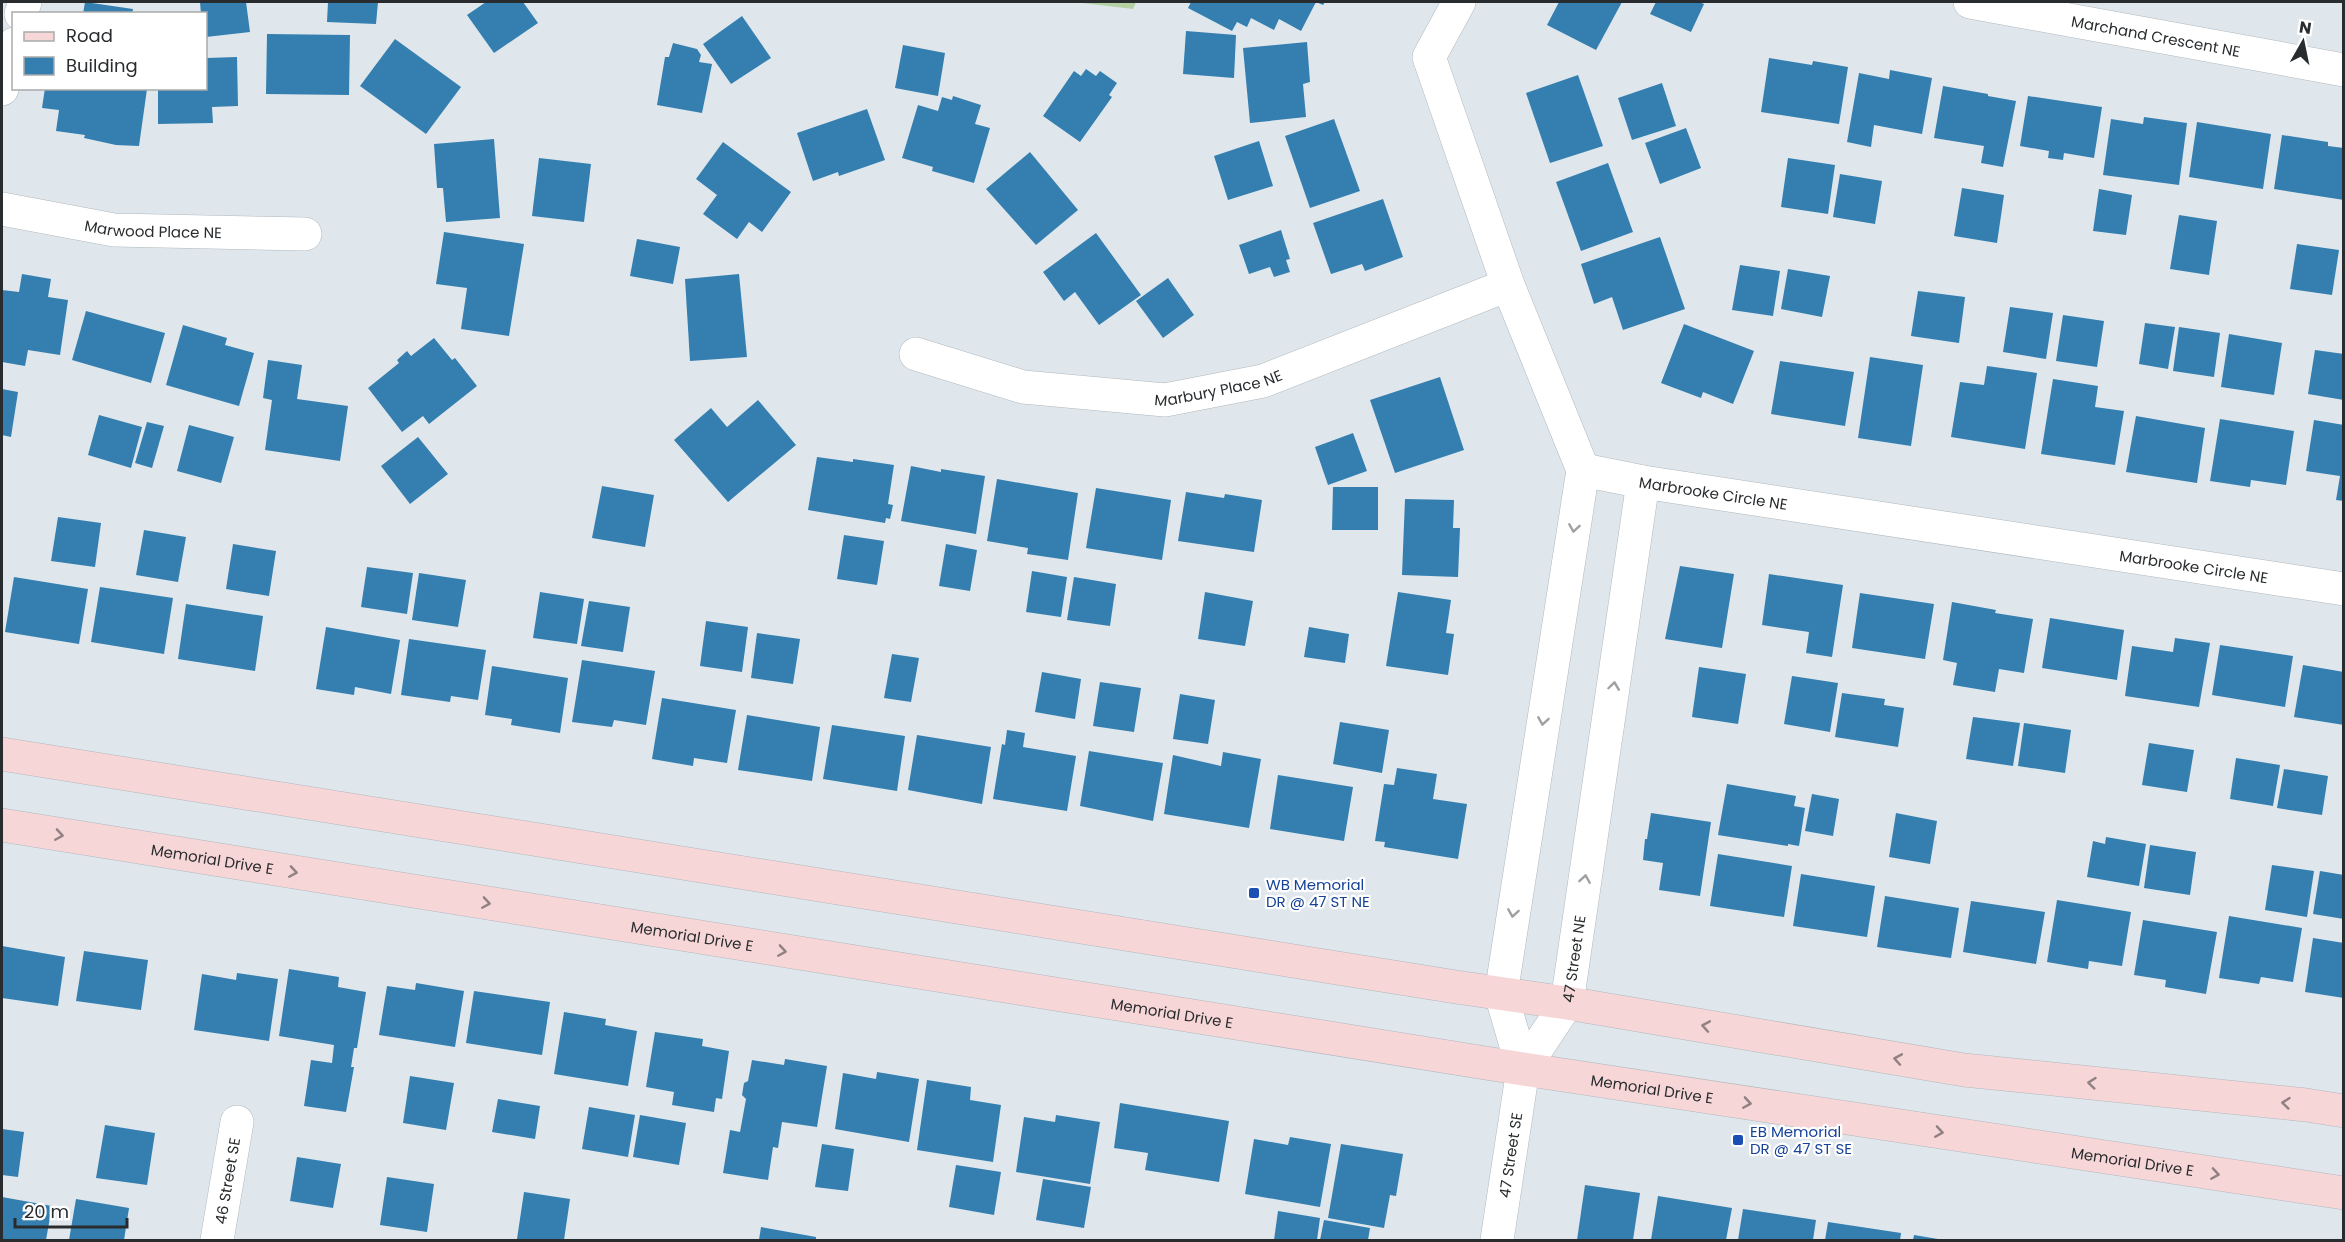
<svg xmlns="http://www.w3.org/2000/svg" width="2345" height="1242" font-family="Poppins,sans-serif">
	<style>
		.green { fill: #b3d1a3 }
		.building { fill: #347faf }
		.lines { fill: none; stroke-linecap: round; stroke-linejoin: round }
		.street-casing { stroke: #b0b8bd; stroke-width: 34 }
		.secondary-casing { stroke: #b0b8bd; stroke-width: 34 }
		.street { stroke: #fff; stroke-width: 33 }
		.secondary { stroke: #f7d6d8; stroke-width: 33 }
		.oneway { stroke: #9fa0a1 }
		.oneway2 { stroke: #908183 }
		.transit-dot { fill: #1a4fb4; stroke: #fff; stroke-width: 2 }
		.labels { text-anchor: middle; dominant-baseline: central; stroke-width: 4.5; stroke-linejoin: round; paint-order: stroke }
		.street-label { font-size: 15px; fill: #292c2e; stroke: #fff }
		.transit-label { font-size: 15px; fill: #164399; stroke: #fff; text-anchor: start }
	</style>
	<rect width="100%" height="100%" fill="#dfe7ed"/>
	<polygon class="green" points="1074,2 1136,2 1133,9"/>
	<g class="building">
		<polygon points="85,2 133,9 132,14 83,14"/>
		<polygon points="200,2 246,2 250,32 206,37 206,14 201,14"/>
		<polygon points="328,2 378,2 376,24 327,22"/>
		<polygon points="486,2 523,2 538,23 494,53 467,15"/>
		<polygon points="1191,2 1325,2 1323,5 1316,2 1301,31 1279,19 1274,30 1251,18 1247,27 1237,22 1232,31 1188,8"/>
		<polygon points="1559,2 1622,2 1596,50 1547,25"/>
		<polygon points="1656,2 1699,2 1704,4 1691,32 1650,14"/>
		<polygon points="742,16 771,58 731,84 703,44"/>
		<polygon points="1186,31 1236,35 1234,78 1183,74"/>
		<polygon points="267,34 350,35 349,95 266,94"/>
		<polygon points="395,39 461,87 426,134 360,86"/>
		<polygon points="1307,42 1310,82 1303,84 1306,117 1250,123 1243,48"/>
		<polygon points="673,43 697,49 701,55 699,62 712,64 702,113 657,105 665,57 669,57"/>
		<polygon points="903,45 945,53 938,96 895,88"/>
		<polygon points="237,57 238,106 212,107 213,123 158,124 158,88 206,88 206,58"/>
		<polygon points="1769,58 1812,65 1813,61 1848,67 1839,124 1761,112"/>
		<polygon points="1086,69 1096,76 1100,71 1117,83 1109,95 1112,97 1080,142 1043,116 1074,71 1081,76"/>
		<polygon points="1890,70 1932,78 1922,134 1874,125 1871,147 1847,142 1859,73 1889,79"/>
		<polygon points="1578,75 1603,146 1550,163 1526,93"/>
		<polygon points="1662,83 1676,126 1632,140 1618,98"/>
		<polygon points="1943,86 1988,94 1988,96 2016,101 2003,167 1981,163 1984,146 1934,138"/>
		<polygon points="45,88 147,89 139,146 116,145 84,138 85,135 56,131 59,110 42,108"/>
		<polygon points="953,96 981,105 975,124 990,128 974,183 932,171 933,167 902,158 918,105 938,111 942,97 952,100"/>
		<polygon points="2028,96 2102,107 2094,158 2064,153 2063,160 2048,158 2049,151 2020,146"/>
		<polygon points="867,109 885,160 839,176 838,172 813,181 797,133"/>
		<polygon points="2144,117 2187,123 2179,185 2103,175 2111,119 2143,124"/>
		<polygon points="1334,119 1360,191 1310,208 1285,136"/>
		<polygon points="2197,122 2271,134 2263,189 2189,177"/>
		<polygon points="1686,128 1701,168 1660,184 1645,143"/>
		<polygon points="2282,135 2328,142 2328,146 2344,148 2344,200 2274,189"/>
		<polygon points="494,139 500,218 446,222 443,188 437,188 434,144"/>
		<polygon points="1259,141 1273,186 1228,200 1214,156"/>
		<polygon points="723,142 791,192 762,232 749,222 737,239 703,214 717,195 696,179"/>
		<polygon points="1030,152 1078,210 1036,245 986,189"/>
		<polygon points="539,158 591,164 584,222 532,216"/>
		<polygon points="1788,158 1835,165 1828,214 1781,207"/>
		<polygon points="1608,163 1633,232 1581,251 1556,182"/>
		<polygon points="1840,174 1882,181 1875,224 1833,217"/>
		<polygon points="1962,188 2004,195 1997,243 1954,236"/>
		<polygon points="2099,189 2132,195 2126,235 2093,231"/>
		<polygon points="1383,199 1403,257 1365,271 1362,264 1331,274 1313,223"/>
		<polygon points="2179,215 2217,221 2209,275 2170,269"/>
		<polygon points="1281,230 1290,259 1286,260 1290,272 1274,277 1270,267 1249,274 1239,245"/>
		<polygon points="444,232 524,244 509,336 461,329 467,288 436,284"/>
		<polygon points="1096,233 1141,295 1099,325 1075,292 1064,301 1043,272"/>
		<polygon points="1660,237 1685,309 1623,330 1612,297 1594,304 1581,264"/>
		<polygon points="637,239 680,247 673,284 630,276"/>
		<polygon points="2297,244 2339,250 2332,295 2290,289"/>
		<polygon points="1740,265 1780,271 1773,316 1732,310"/>
		<polygon points="1788,269 1830,276 1822,317 1781,309"/>
		<polygon points="22,274 51,279 48,297 68,300 60,355 28,350 25,366 2,362 2,290 19,292"/>
		<polygon points="739,274 747,357 690,361 685,279"/>
		<polygon points="1168,278 1194,315 1163,338 1136,301"/>
		<polygon points="1918,291 1965,297 1959,343 1911,336"/>
		<polygon points="2010,307 2053,313 2046,359 2003,352"/>
		<polygon points="86,311 165,333 151,383 72,360"/>
		<polygon points="2063,315 2104,321 2097,367 2056,361"/>
		<polygon points="2145,323 2175,327 2168,369 2139,364"/>
		<polygon points="1684,324 1754,351 1733,404 1703,392 1701,398 1661,383"/>
		<polygon points="183,325 227,338 225,345 254,353 239,406 166,385"/>
		<polygon points="2179,327 2220,333 2214,377 2173,371"/>
		<polygon points="2229,334 2282,343 2274,395 2221,387"/>
		<polygon points="434,338 452,360 455,358 477,386 429,424 423,416 402,432 368,388 399,363 397,360 407,351 411,356"/>
		<polygon points="2315,350 2344,354 2344,400 2308,394"/>
		<polygon points="1870,357 1923,365 1911,446 1858,438"/>
		<polygon points="268,360 302,365 297,399 348,406 340,461 265,450 272,400 263,398"/>
		<polygon points="1780,361 1854,372 1845,426 1771,414"/>
		<polygon points="1987,366 2037,373 2025,449 1951,437 1960,382 1984,385"/>
		<polygon points="1440,377 1464,450 1395,473 1370,400"/>
		<polygon points="2053,379 2098,386 2095,407 2124,411 2115,465 2041,454"/>
		<polygon points="2,389 18,392 11,437 2,435"/>
		<polygon points="758,400 796,445 728,502 674,440 711,408 727,427"/>
		<polygon points="99,415 142,427 131,468 88,455"/>
		<polygon points="2136,416 2205,428 2197,483 2126,472"/>
		<polygon points="2220,419 2294,431 2286,485 2251,480 2250,487 2210,481"/>
		<polygon points="2314,420 2344,425 2344,501 2336,500 2340,476 2306,471"/>
		<polygon points="147,422 164,426 152,468 135,463"/>
		<polygon points="189,425 234,437 221,483 177,471"/>
		<polygon points="1353,433 1367,471 1328,485 1315,447"/>
		<polygon points="418,437 448,474 410,504 381,466"/>
		<polygon points="817,457 853,462 853,459 894,465 888,504 893,505 890,519 886,518 885,523 808,510"/>
		<polygon points="911,466 941,472 941,469 985,476 976,534 901,521"/>
		<polygon points="997,479 1078,493 1068,560 1027,554 1028,548 987,541"/>
		<polygon points="602,486 654,495 645,547 592,538"/>
		<polygon points="1333,487 1378,487 1378,530 1332,530"/>
		<polygon points="1096,488 1171,500 1162,560 1086,548"/>
		<polygon points="1186,492 1224,498 1225,494 1262,500 1254,552 1178,541"/>
		<polygon points="1405,499 1454,500 1453,528 1460,528 1458,577 1402,575"/>
		<polygon points="58,517 101,523 95,567 51,561"/>
		<polygon points="144,530 186,537 178,582 136,575"/>
		<polygon points="844,535 884,541 877,585 837,579"/>
		<polygon points="233,544 276,551 269,596 226,589"/>
		<polygon points="946,544 977,550 970,591 939,586"/>
		<polygon points="1680,566 1734,574 1722,648 1665,639"/>
		<polygon points="367,567 413,573 407,614 361,607"/>
		<polygon points="1032,571 1067,577 1061,617 1026,612"/>
		<polygon points="419,573 466,580 458,627 412,620"/>
		<polygon points="1769,574 1843,585 1832,657 1806,653 1809,632 1762,625"/>
		<polygon points="14,577 88,589 79,644 5,632"/>
		<polygon points="1074,577 1116,584 1110,626 1067,620"/>
		<polygon points="100,587 173,598 164,654 91,642"/>
		<polygon points="540,592 584,599 577,644 533,638"/>
		<polygon points="1205,592 1253,601 1245,646 1198,639"/>
		<polygon points="1398,592 1451,600 1446,633 1454,634 1448,675 1386,666"/>
		<polygon points="1860,593 1934,604 1925,659 1852,648"/>
		<polygon points="589,601 630,607 623,652 581,646"/>
		<polygon points="1952,602 1996,610 1995,613 2033,619 2024,673 1999,669 1995,692 1953,685 1957,663 1943,660"/>
		<polygon points="186,604 263,616 255,671 178,659"/>
		<polygon points="2050,618 2124,630 2117,680 2042,668"/>
		<polygon points="706,621 748,627 742,672 700,666"/>
		<polygon points="326,627 400,640 391,694 355,687 354,695 316,689"/>
		<polygon points="1309,627 1349,634 1345,663 1304,657"/>
		<polygon points="757,633 800,639 793,684 751,678"/>
		<polygon points="2175,638 2210,643 2199,707 2125,696 2132,646 2173,652"/>
		<polygon points="409,639 486,650 478,700 451,696 450,702 401,695"/>
		<polygon points="2220,645 2293,656 2285,707 2212,695"/>
		<polygon points="892,654 919,658 911,702 884,698"/>
		<polygon points="582,660 655,671 646,725 614,720 612,727 572,722"/>
		<polygon points="2303,665 2344,672 2344,725 2294,717"/>
		<polygon points="492,666 568,678 560,733 511,725 512,719 485,715"/>
		<polygon points="1699,667 1746,674 1738,724 1692,717"/>
		<polygon points="1042,672 1081,679 1075,719 1035,712"/>
		<polygon points="1792,676 1838,683 1830,732 1784,724"/>
		<polygon points="1100,682 1141,688 1134,732 1093,726"/>
		<polygon points="1842,693 1885,699 1884,705 1904,708 1898,747 1835,737"/>
		<polygon points="1180,694 1215,700 1208,744 1173,739"/>
		<polygon points="662,698 736,710 727,763 694,758 693,766 652,759"/>
		<polygon points="747,715 820,727 812,781 738,770"/>
		<polygon points="1973,717 2020,723 2013,766 1966,759"/>
		<polygon points="1340,722 1389,730 1382,773 1333,764"/>
		<polygon points="2024,723 2071,730 2065,773 2018,766"/>
		<polygon points="832,725 905,736 897,791 823,779"/>
		<polygon points="1007,730 1025,733 1023,747 1076,756 1067,811 993,799 1002,744 1005,745"/>
		<polygon points="917,735 991,747 982,804 908,790"/>
		<polygon points="2149,743 2194,750 2187,792 2142,785"/>
		<polygon points="1089,751 1163,763 1153,821 1080,806"/>
		<polygon points="1223,752 1261,759 1249,828 1164,814 1173,755 1221,766"/>
		<polygon points="2236,758 2280,765 2273,806 2230,799"/>
		<polygon points="1397,768 1437,774 1433,799 1467,804 1458,859 1384,847 1385,842 1375,841 1384,784 1394,785"/>
		<polygon points="2284,769 2328,776 2322,815 2277,808"/>
		<polygon points="1278,775 1353,787 1344,841 1270,829"/>
		<polygon points="1727,784 1796,796 1794,806 1805,808 1799,846 1788,844 1788,846 1718,835"/>
		<polygon points="1812,794 1839,799 1833,836 1805,831"/>
		<polygon points="1651,813 1711,822 1700,896 1659,890 1663,863 1643,860 1645,839 1647,839"/>
		<polygon points="1896,813 1937,821 1930,864 1889,857"/>
		<polygon points="2106,837 2146,844 2139,886 2087,877 2093,841 2105,844"/>
		<polygon points="2150,845 2196,852 2190,895 2144,888"/>
		<polygon points="1718,854 1792,866 1784,917 1710,906"/>
		<polygon points="2272,865 2314,871 2307,917 2265,910"/>
		<polygon points="2320,871 2344,875 2344,919 2313,914"/>
		<polygon points="1801,874 1875,886 1867,937 1793,926"/>
		<polygon points="1885,896 1959,908 1951,958 1877,947"/>
		<polygon points="2057,900 2131,912 2122,966 2089,961 2088,969 2047,962"/>
		<polygon points="1971,901 2045,912 2036,964 1963,952"/>
		<polygon points="2229,916 2302,928 2293,982 2261,977 2259,984 2219,978"/>
		<polygon points="2143,920 2217,932 2206,994 2165,987 2166,980 2134,975"/>
		<polygon points="2313,938 2344,943 2344,998 2305,992"/>
		<polygon points="2,946 65,957 58,1006 2,998"/>
		<polygon points="84,951 148,960 141,1010 76,1001"/>
		<polygon points="289,969 339,977 338,987 366,992 357,1048 354,1048 351,1067 354,1067 346,1112 304,1106 311,1060 332,1063 334,1045 279,1036"/>
		<polygon points="237,973 278,979 269,1041 194,1030 202,974 236,980"/>
		<polygon points="416,983 464,991 455,1047 379,1035 387,986 415,990"/>
		<polygon points="474,991 550,1002 542,1055 466,1043"/>
		<polygon points="564,1012 606,1019 605,1025 637,1031 628,1086 554,1074"/>
		<polygon points="655,1032 703,1039 702,1046 729,1051 722,1099 716,1098 714,1112 672,1105 674,1092 646,1087"/>
		<polygon points="785,1059 827,1066 817,1127 782,1122 778,1148 773,1147 768,1180 723,1173 730,1130 740,1132 746,1099 742,1095 744,1083 748,1081 752,1060 784,1065"/>
		<polygon points="877,1072 919,1079 909,1142 835,1129 843,1073 876,1079"/>
		<polygon points="410,1076 454,1083 446,1130 403,1123"/>
		<polygon points="927,1080 971,1087 970,1100 1001,1105 993,1162 917,1150"/>
		<polygon points="498,1099 540,1106 535,1139 492,1132"/>
		<polygon points="1120,1103 1229,1121 1219,1182 1145,1170 1148,1153 1114,1148"/>
		<polygon points="589,1107 635,1115 628,1157 582,1149"/>
		<polygon points="640,1115 686,1123 679,1165 633,1157"/>
		<polygon points="1056,1115 1100,1122 1090,1184 1016,1172 1024,1117 1055,1122"/>
		<polygon points="105,1125 155,1133 147,1185 96,1178"/>
		<polygon points="2,1129 24,1132 18,1177 2,1175"/>
		<polygon points="1290,1137 1331,1144 1320,1207 1245,1194 1254,1139 1288,1145"/>
		<polygon points="822,1144 854,1149 848,1191 815,1187"/>
		<polygon points="1341,1144 1403,1154 1396,1196 1390,1195 1384,1228 1328,1218"/>
		<polygon points="297,1157 341,1164 333,1208 290,1201"/>
		<polygon points="956,1165 1001,1172 994,1215 949,1207"/>
		<polygon points="387,1177 434,1184 427,1232 380,1225"/>
		<polygon points="1043,1179 1091,1187 1084,1228 1036,1220"/>
		<polygon points="1585,1185 1640,1193 1633,1240 1577,1240"/>
		<polygon points="524,1192 570,1199 564,1240 517,1239"/>
		<polygon points="1658,1196 1732,1208 1726,1240 1651,1240"/>
		<polygon points="2,1197 52,1206 46,1240 2,1240"/>
		<polygon points="76,1199 129,1208 124,1240 69,1240"/>
		<polygon points="1743,1209 1816,1220 1813,1240 1738,1240"/>
		<polygon points="1278,1211 1320,1218 1317,1240 1274,1240"/>
		<polygon points="1324,1220 1370,1228 1368,1240 1320,1240"/>
		<polygon points="1828,1222 1901,1233 1900,1240 1825,1240"/>
		<polygon points="761,1227 816,1237 816,1240 759,1240"/>
		<polygon points="1914,1235 1938,1239 1938,1240 1913,1240"/>
	</g>
	<g class="lines">
		<g class="street-casing">
			<g id="street">
				<path id="s1" d="M1459 2 1429 57 1508 285 1583 470 1643 482 2344 589"/>
				<path id="s2" d="M1970 2 2344 70"/>
				<polyline points="21,14 25,2"/>
				<polyline points="2,89 14,44"/>
				<path id="s3" d="M2 209 114 230 305 234"/>
				<path id="s4" d="M916 354 1023 387 1165 400 1263 381 1508 285"/>
				<path id="s5" d="M1523 1069 1567 1003 1643 482"/>
				<path id="s6" d="M217 1240 237 1122"/>
				<path id="s7" d="M1497 1240 1523 1069 1501 994 1583 470"/>
			</g>
		</g>
		<g class="secondary-casing">
			<g id="secondary">
				<polyline points="2,754 1456,987 1567,1003 1964,1070 2306,1105 2344,1111"/>
				<path id="s8" d="M2 825 1523 1069 2344 1193"/>
			</g>
		</g>
		<use href="#street" class="street"/>
		<use href="#secondary" class="secondary"/>
	</g>
	<defs><path id="oneway-chevron" d="M-2-3.5L2.5 0L-2 3.5" fill="none" stroke-width="1.6" stroke-linecap="round" stroke-linejoin="round" transform="scale(1.5)"/></defs>
	<g class="oneway">
		<use href="#oneway-chevron" transform="translate(1574 528) rotate(99)"/>
		<use href="#oneway-chevron" transform="translate(1614 686) rotate(-82)"/>
		<use href="#oneway-chevron" transform="translate(1543 721) rotate(99)"/>
		<use href="#oneway-chevron" transform="translate(1585 879) rotate(-81)"/>
		<use href="#oneway-chevron" transform="translate(1513 913) rotate(99)"/>
	</g>
	<g class="oneway2">
		<use href="#oneway-chevron" transform="translate(59 835) rotate(9)"/>
		<use href="#oneway-chevron" transform="translate(293 872) rotate(9)"/>
		<use href="#oneway-chevron" transform="translate(486 903) rotate(9)"/>
		<use href="#oneway-chevron" transform="translate(782 951) rotate(9)"/>
		<use href="#oneway-chevron" transform="translate(1706 1026) rotate(-170)"/>
		<use href="#oneway-chevron" transform="translate(1898 1059) rotate(-170)"/>
		<use href="#oneway-chevron" transform="translate(2092 1083) rotate(-174)"/>
		<use href="#oneway-chevron" transform="translate(1747 1103) rotate(9)"/>
		<use href="#oneway-chevron" transform="translate(2286 1103) rotate(-174)"/>
		<use href="#oneway-chevron" transform="translate(1939 1132) rotate(9)"/>
		<use href="#oneway-chevron" transform="translate(2215 1174) rotate(9)"/>
	</g>
	<g class="transit-dot">
		<rect x="1248" y="887" width="12" height="12" rx="3"/>
		<rect x="1732" y="1134" width="12" height="12" rx="3"/>
	</g>
	<g class="labels">
		<g class="street-label">
			<text stroke="none"><textPath href="#s2" startOffset="189">Marchand Crescent NE</textPath></text>
			<text stroke="none"><textPath href="#s3" startOffset="153">Marwood Place NE</textPath></text>
			<text stroke="none"><textPath href="#s4" startOffset="309">Marbury Place NE</textPath></text>
			<text stroke="none"><textPath href="#s1" startOffset="636">Marbrooke Circle NE</textPath></text>
			<text stroke="none"><textPath href="#s1" startOffset="1122">Marbrooke Circle NE</textPath></text>
			<text stroke="none"><textPath href="#s8" startOffset="213">Memorial Drive E</textPath></text>
			<text stroke="none"><textPath href="#s8" startOffset="699">Memorial Drive E</textPath></text>
			<text stroke="none"><textPath href="#s5" startOffset="124">47 Street NE</textPath></text>
			<text stroke="none"><textPath href="#s8" startOffset="1185">Memorial Drive E</textPath></text>
			<text stroke="none"><textPath href="#s8" startOffset="1671">Memorial Drive E</textPath></text>
			<text stroke="none"><textPath href="#s7" startOffset="86">47 Street SE</textPath></text>
			<text stroke="none"><textPath href="#s8" startOffset="2157">Memorial Drive E</textPath></text>
			<text stroke="none"><textPath href="#s6" startOffset="60">46 Street SE</textPath></text>
		</g>
		<g class="transit-label">
			<text x="1266" y="884">WB Memorial<tspan x="1266" dy="17">DR @ 47 ST NE</tspan></text>
			<text x="1750" y="1131">EB Memorial<tspan x="1750" dy="17">DR @ 47 ST SE</tspan></text>
		</g>
	</g>
	<rect width="2345" height="1242" fill="none" stroke="#292c2e" stroke-width="6"/>
	<rect x="12" y="12" width="195" height="78" fill="#ffffff" stroke="#a9abab" stroke-width="1.5"/>
	<rect x="24" y="32" width="30" height="9" fill="#f7d6d8" stroke="#a9abab" stroke-width="1.5"/>
	<text x="66" y="42" font-size="18" fill="#292c2e">Road</text>
	<rect x="24" y="57" width="30" height="18" fill="#347faf" stroke="#a9abab" stroke-width="1.5"/>
	<text x="66" y="72" font-size="18" fill="#292c2e">Building</text>
	<g transform="translate(2303 42) rotate(9)" stroke="#ffffff" stroke-width="4.5" paint-order="stroke">
	<path d="M0-4.5L10 22L0 15L-10 22Z" fill="#292c2e"/>
	<text y="-9" font-size="16" font-weight="bold" text-anchor="middle" fill="#292c2e">N</text>
	</g>
	<path d="M15 1218v9h112v-9" fill="none" stroke="#292c2e" stroke-width="3"/>
	<text x="24" y="1218" font-size="18" fill="#292c2e" stroke="#ffffff" stroke-width="4.5" paint-order="stroke">20 m</text>
</svg>
